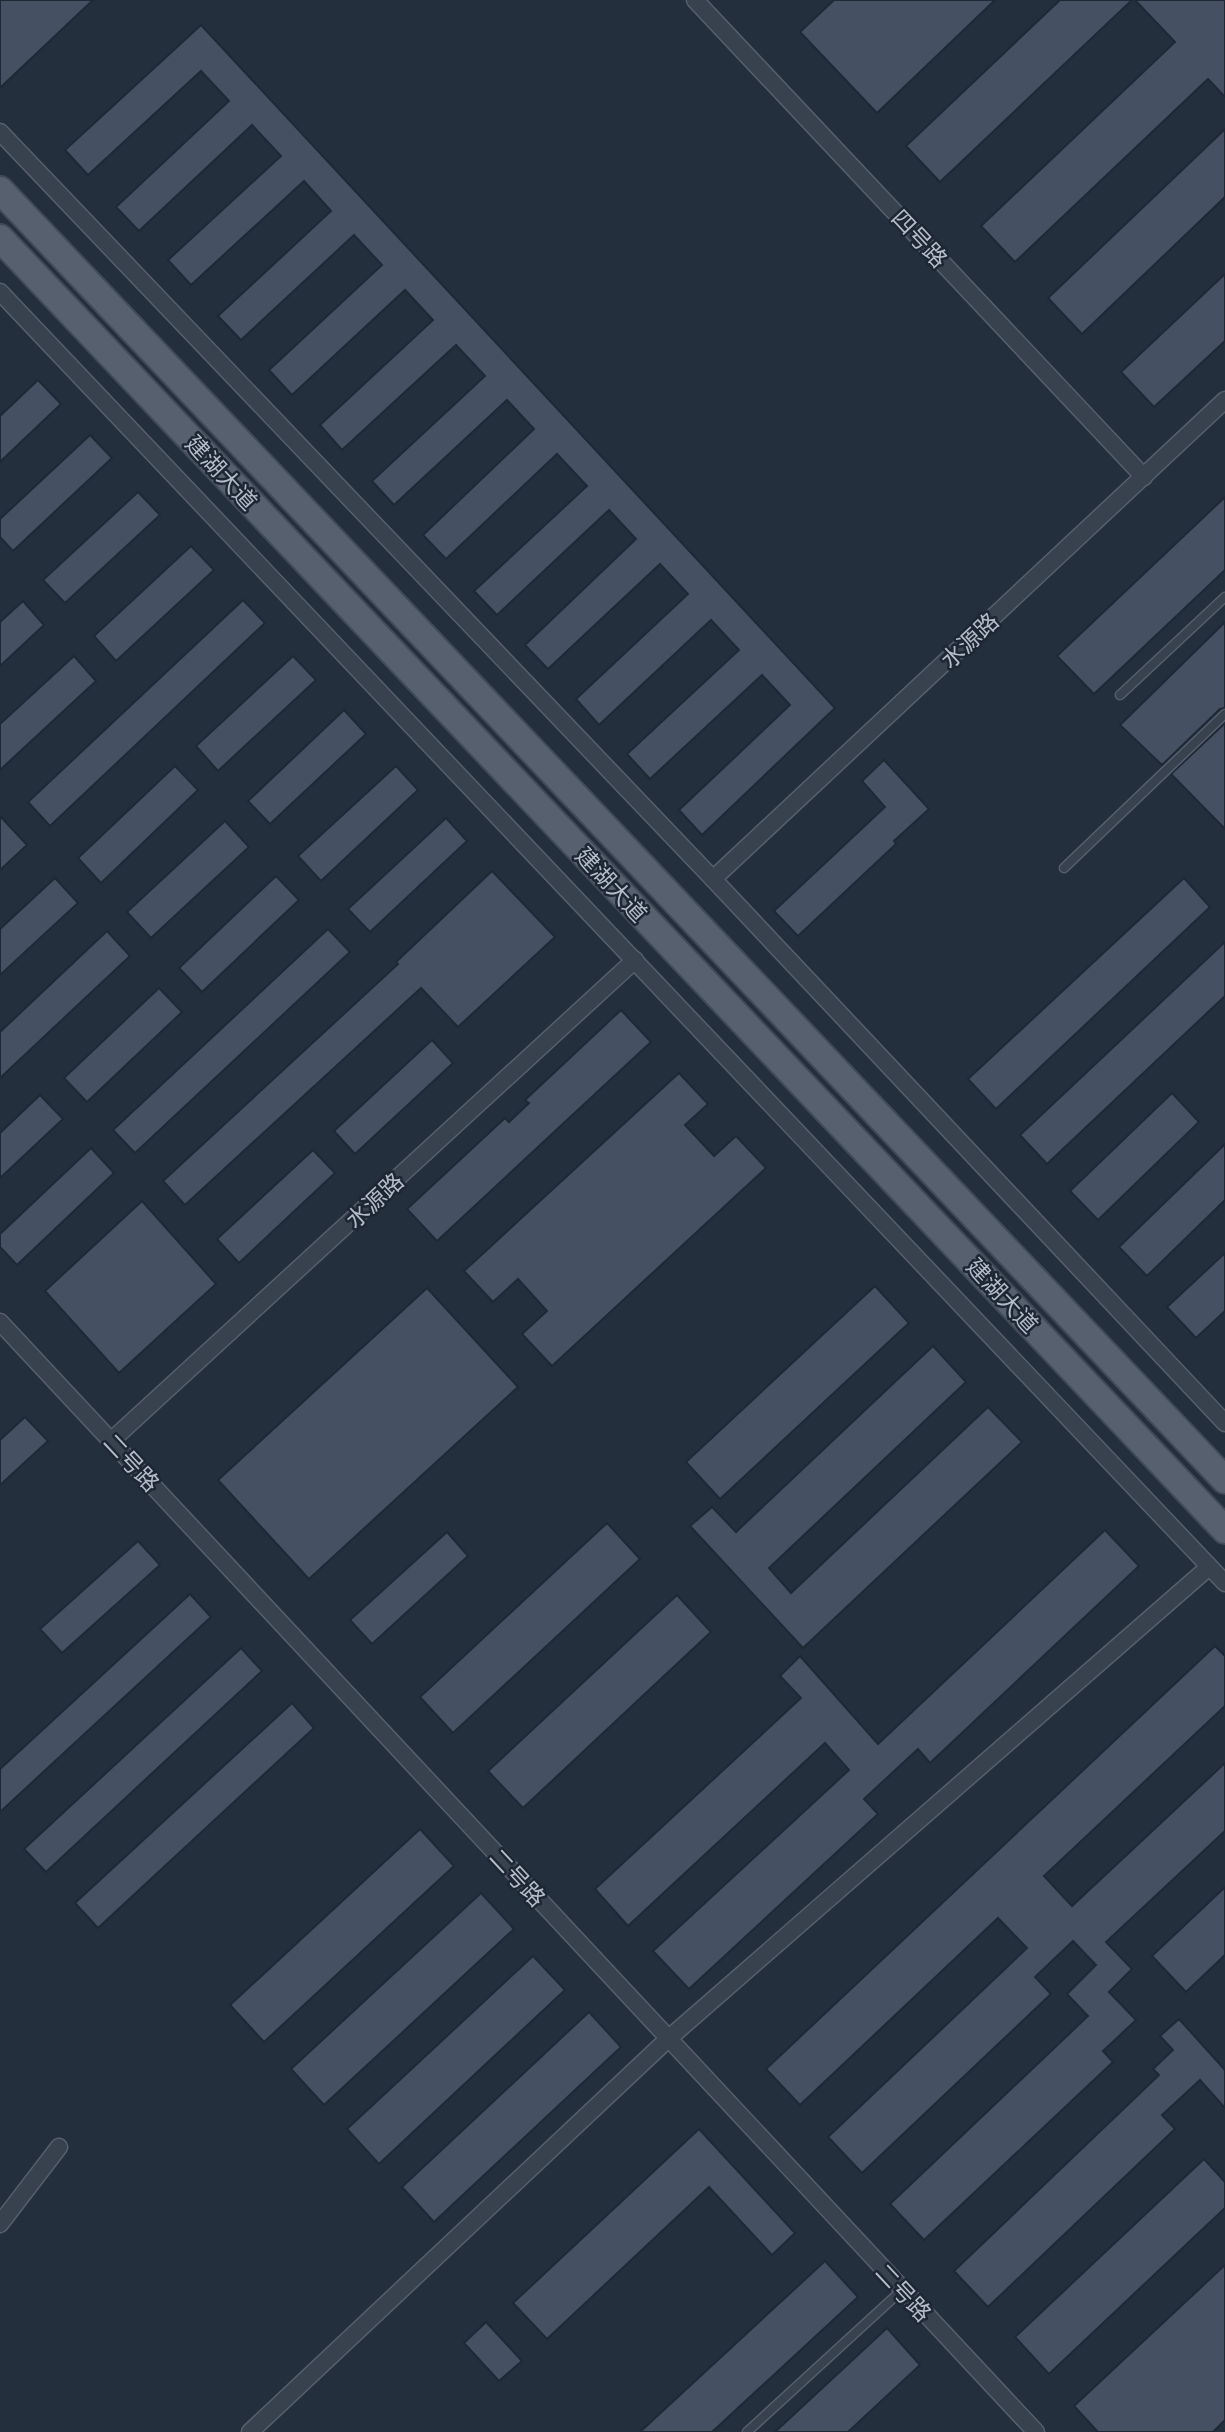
<svg xmlns="http://www.w3.org/2000/svg" width="1225" height="2432" font-family="Manrope,'Noto Sans SC',sans-serif">
	<style>
		.building { fill: #455162; stroke: #1f2835; stroke-width: 2 }
		.lines { fill: none; stroke-linecap: round; stroke-linejoin: round }
		.lane-casing { stroke: #565f6c; stroke-width: 11 }
		.street-casing { stroke: #565f6c; stroke-width: 19 }
		.primary-casing { stroke: #414a57; stroke-width: 30 }
		.lane { stroke: #38414e; stroke-width: 8 }
		.street { stroke: #38414e; stroke-width: 16 }
		.primary { stroke: #56606e; stroke-width: 26 }
		.labels { text-anchor: middle; dominant-baseline: central; stroke-width: 5; stroke-linejoin: round; paint-order: stroke }
		.street-label { font-size: 23px; fill: #b4bcc9; stroke: #1d2633 }
	</style>
	<rect width="100%" height="100%" fill="#242f3e"/>
	<g class="building">
		<polygon points="0,0 93,0 0,88"/>
		<polygon points="834,0 995,0 877,113 800,32"/>
		<polygon points="1060,0 1132,0 940,182 906,146"/>
		<polygon points="1135,0 1225,0 1225,97 1208,79 1015,262 981,226 1175,42"/>
		<polygon points="201,25 835,708 702,835 679,810 790,705 762,675 650,779 627,754 739,650 711,620 599,725 576,699 688,594 660,564 548,669 525,645 636,539 609,510 497,615 474,591 587,486 557,454 446,559 423,535 534,429 507,400 394,505 372,481 485,376 456,345 342,450 320,425 433,320 405,290 292,395 269,370 382,265 354,235 241,340 218,316 331,211 304,181 191,285 168,260 281,156 252,125 139,231 116,207 229,101 201,71 88,175 65,150"/>
		<polygon points="1225,129 1225,197 1082,334 1048,298"/>
		<polygon points="1225,274 1225,341 1154,407 1121,372"/>
		<polygon points="38,380 61,404 0,462 0,416"/>
		<polygon points="90,435 112,458 13,551 0,537 0,519"/>
		<polygon points="138,492 160,515 65,603 43,580"/>
		<polygon points="1225,497 1225,570 1094,694 1057,656"/>
		<polygon points="191,546 214,570 116,661 94,636"/>
		<polygon points="243,600 265,623 50,826 28,802"/>
		<polygon points="23,601 44,625 0,666 0,622"/>
		<polygon points="1225,622 1225,708 1220,709 1162,765 1120,725"/>
		<polygon points="74,656 96,681 0,770 0,724"/>
		<polygon points="293,656 316,680 218,771 196,746"/>
		<polygon points="344,710 366,734 270,824 248,801"/>
		<polygon points="1225,723 1225,829 1171,774"/>
		<polygon points="884,760 929,809 894,841 896,844 798,936 774,911 885,807 862,781"/>
		<polygon points="175,766 198,790 101,883 78,858"/>
		<polygon points="396,766 418,790 321,881 298,856"/>
		<polygon points="0,816 27,845 0,870"/>
		<polygon points="446,818 467,841 370,932 348,909"/>
		<polygon points="225,821 249,847 151,938 127,912"/>
		<polygon points="492,871 555,937 458,1027 421,988 185,1205 163,1181 398,964 396,962"/>
		<polygon points="276,876 299,900 202,992 179,968"/>
		<polygon points="55,878 78,903 0,975 0,929"/>
		<polygon points="1184,878 1210,907 996,1109 968,1079"/>
		<polygon points="328,929 350,952 135,1153 113,1130"/>
		<polygon points="107,931 130,956 0,1078 0,1032"/>
		<polygon points="1225,942 1225,996 1047,1164 1020,1135"/>
		<polygon points="159,988 182,1012 87,1102 64,1078"/>
		<polygon points="621,1010 651,1042 437,1241 407,1209 505,1118 509,1122 529,1103 525,1100"/>
		<polygon points="432,1040 453,1063 355,1154 334,1131"/>
		<polygon points="679,1073 708,1104 685,1125 714,1156 736,1136 766,1168 552,1366 522,1334 547,1311 518,1279 493,1302 464,1271"/>
		<polygon points="1172,1093 1199,1122 1098,1220 1070,1191"/>
		<polygon points="40,1095 63,1119 0,1178 0,1133"/>
		<polygon points="1225,1144 1225,1200 1147,1276 1119,1247"/>
		<polygon points="91,1148 114,1173 17,1265 0,1247 0,1234"/>
		<polygon points="313,1150 335,1173 239,1263 217,1239"/>
		<polygon points="142,1201 216,1284 119,1373 45,1291"/>
		<polygon points="1225,1253 1225,1311 1196,1338 1167,1307"/>
		<polygon points="875,1286 909,1323 720,1499 686,1462"/>
		<polygon points="427,1288 518,1387 309,1579 218,1480"/>
		<polygon points="933,1346 966,1382 769,1568 791,1593 988,1407 1022,1442 803,1648 690,1526 712,1507 736,1532"/>
		<polygon points="25,1417 48,1441 0,1485 0,1440"/>
		<polygon points="607,1523 640,1559 453,1733 420,1697"/>
		<polygon points="1105,1530 1139,1566 930,1763 918,1749 864,1799 878,1814 689,1989 653,1951 849,1770 825,1743 628,1926 595,1889 801,1698 780,1676 800,1656 878,1744"/>
		<polygon points="447,1532 468,1556 372,1644 350,1620"/>
		<polygon points="138,1541 160,1565 62,1653 40,1629"/>
		<polygon points="190,1594 211,1617 0,1812 0,1769"/>
		<polygon points="677,1595 711,1632 523,1808 488,1771"/>
		<polygon points="1215,1646 1225,1656 1225,1706 1044,1876 1072,1906 1225,1763 1225,1831 1106,1942 1132,1969 1109,1992 1136,2020 1103,2051 1113,2062 924,2240 890,2204 1088,2016 1067,1994 1096,1965 1073,1941 1035,1977 1051,1994 862,2173 828,2137 1027,1948 998,1918 800,2105 766,2069"/>
		<polygon points="241,1648 262,1671 46,1872 24,1849"/>
		<polygon points="292,1703 314,1728 98,1928 75,1903"/>
		<polygon points="420,1829 454,1866 264,2042 230,2005"/>
		<polygon points="1225,1887 1225,1955 1186,1992 1152,1956"/>
		<polygon points="481,1893 514,1929 324,2105 291,2069"/>
		<polygon points="533,1956 565,1990 379,2164 347,2129"/>
		<polygon points="589,2012 621,2047 434,2222 402,2187"/>
		<polygon points="1179,2019 1225,2070 1225,2108 1200,2080 1162,2115 1175,2129 988,2307 954,2271 1159,2075 1153,2069 1173,2050 1160,2036"/>
		<polygon points="699,2129 795,2233 772,2255 709,2187 547,2339 513,2303"/>
		<polygon points="1204,2159 1225,2182 1225,2208 1049,2374 1015,2337"/>
		<polygon points="825,2261 858,2297 712,2432 640,2432"/>
		<polygon points="1225,2265 1225,2420 1213,2432 1098,2432 1074,2406"/>
		<polygon points="486,2322 522,2361 499,2381 464,2343"/>
		<polygon points="887,2328 920,2365 848,2432 775,2432"/>
	</g>
	<g class="lines">
		<g class="lane-casing">
			<g id="lane">
				<polyline points="1120,695 1225,597"/>
				<polyline points="1064,868 1225,714"/>
				<polyline points="747,2432 902,2290"/>
			</g>
		</g>
		<g class="street-casing">
			<g id="street">
				<polyline points="695,0 1144,477"/>
				<polyline points="0,132 713,879 1225,1423"/>
				<polyline points="0,292 1225,1583"/>
				<polyline points="713,879 1225,400"/>
				<polyline points="0,1322 1036,2432"/>
				<polyline points="112,1440 635,960"/>
				<polyline points="0,2224 59,2147"/>
				<polyline points="250,2432 668,2039 1209,1567"/>
			</g>
		</g>
		<g class="primary-casing">
			<g id="primary">
				<polyline points="0,190 1225,1480"/>
				<polyline points="0,238 1225,1530"/>
			</g>
		</g>
		<use href="#lane" class="lane"/>
		<use href="#street" class="street"/>
		<use href="#primary" class="primary"/>
	</g>
	<g class="labels">
		<g class="street-label">
			<text transform="translate(920 238) rotate(47)">四号路</text>
			<text transform="translate(222 472) rotate(47)">建湖大道</text>
			<text transform="translate(969 640) rotate(-43)">水源路</text>
			<text transform="translate(612 884) rotate(47)">建湖大道</text>
			<text transform="translate(374 1200) rotate(-43)">水源路</text>
			<text transform="translate(1003 1295) rotate(47)">建湖大道</text>
			<text transform="translate(132 1462) rotate(47)">二号路</text>
			<text transform="translate(518 1877) rotate(47)">二号路</text>
			<text transform="translate(904 2292) rotate(47)">二号路</text>
		</g>
	</g>
</svg>
